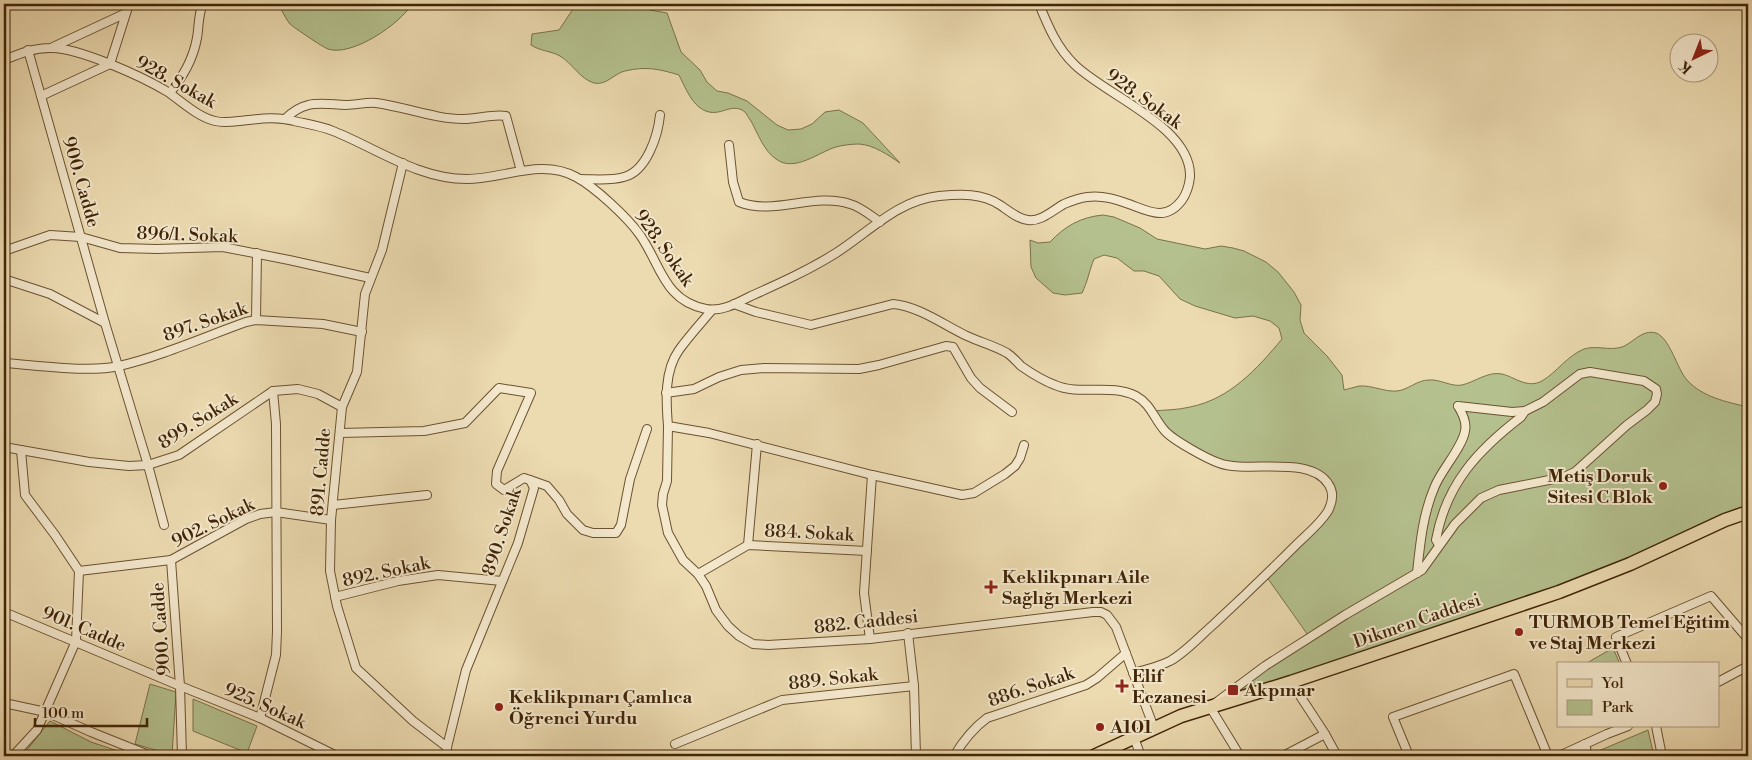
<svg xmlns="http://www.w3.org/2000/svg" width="1752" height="760" font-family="'Libre Bodoni',serif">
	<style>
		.green { fill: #b4c08e; stroke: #7a724a }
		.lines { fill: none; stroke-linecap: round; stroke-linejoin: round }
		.minor-casing { stroke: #6b5231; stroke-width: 10 }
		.primary-casing { stroke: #402507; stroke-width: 15 }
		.minor { stroke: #f3e7cc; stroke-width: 8 }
		.primary { stroke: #ecdab0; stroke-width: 12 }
		.poi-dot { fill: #8f2418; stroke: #f3e7cc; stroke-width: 2 }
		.labels { text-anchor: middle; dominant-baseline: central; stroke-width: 4; stroke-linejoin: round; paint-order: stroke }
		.street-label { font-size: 18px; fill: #402507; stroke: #f3e7cc }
		.poi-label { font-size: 18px; font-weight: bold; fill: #402507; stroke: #f3e7cc; text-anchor: start }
	</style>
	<rect width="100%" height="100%" fill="#ecdab0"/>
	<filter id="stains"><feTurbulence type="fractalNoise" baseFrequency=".004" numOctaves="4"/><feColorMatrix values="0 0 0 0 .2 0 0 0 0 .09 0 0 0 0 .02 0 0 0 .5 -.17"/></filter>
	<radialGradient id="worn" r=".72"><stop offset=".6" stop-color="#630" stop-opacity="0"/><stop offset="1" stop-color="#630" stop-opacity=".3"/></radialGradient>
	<g class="green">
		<path d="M278 4H412C400 24 352 57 328 49 324 48 293 27 290 24 285 18 282 10 278 4Z"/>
		<path d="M573 4H640L650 10 667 13 681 52 700 70 707 82 717 91 728 93 747 101 777 125 788 130 801 129 812 124 825 112 839 110 863 123 900 163C888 155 874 145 859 144 853 144 843 145 836 147 819 152 794 173 776 159 764 151 758 134 751 121 749 119 747 114 745 112 730 100 718 122 699 107 690 100 684 85 679 75 659 69 646 66 625 71 615 73 606 86 594 83 580 79 572 63 560 56 551 51 540 51 531 45L532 34 559 30 573 9Z"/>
		<path d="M1103 215 1114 217 1140 228 1157 239 1205 249 1221 246 1233 248 1244 251 1266 262 1278 272 1294 292 1301 305 1300 320 1304 333 1327 356 1342 375 1344 390C1349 389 1354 387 1359 386 1372 385 1384 392 1397 391 1408 390 1417 380 1429 380 1440 379 1451 387 1462 385 1475 382 1488 371 1502 374 1515 377 1527 389 1542 381 1557 372 1567 356 1584 349 1597 345 1609 351 1622 347 1633 343 1642 329 1656 333 1670 338 1677 369 1687 380 1702 397 1727 402 1748 407V512L1630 564 1210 707 1310 638 1266 576 1328 511 1332 491 1314 472 1230 466 1167 434 1152 411C1164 410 1178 410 1190 407 1230 399 1257 369 1282 339L1279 328 1270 321 1253 316 1235 318 1195 306 1180 299 1159 276 1144 271H1134L1117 258 1104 255 1094 259C1089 271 1088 281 1082 293L1065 295 1053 293 1036 278 1031 267 1030 240 1038 243 1050 242C1065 226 1081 217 1103 215Z"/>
		<polygon points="1613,648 1620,664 1585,664"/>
		<polygon points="150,684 176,692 172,755 135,744"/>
		<polygon points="193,699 257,726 247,753 193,731"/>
		<polygon points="50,721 91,742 133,756 48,756 26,751"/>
		<polygon points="1648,730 1654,756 1597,756 1596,752"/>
	</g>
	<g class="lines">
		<g class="minor-casing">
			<g id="minor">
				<polyline points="53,47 124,14"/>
				<polyline points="28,50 105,323 148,465 164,525"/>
				<path d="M4 60C19 54 33 48 50 48 78 47 143 77 168 92 182 102 198 117 215 121 223 123 231 122 239 121 258 119 276 116 294 121 307 124 321 126 333 131 376 148 418 179 467 179 503 179 541 158 576 177 595 187 628 218 640 235 661 265 664 301 706 309 722 312 737 303 751 296 780 283 809 270 836 253 869 232 898 200 939 196 961 194 982 193 1000 205 1009 211 1018 219 1028 220 1041 222 1053 210 1064 204 1071 201 1079 198 1087 197 1100 195 1113 198 1126 203 1147 210 1165 223 1182 200 1187 193 1189 186 1190 177 1192 127 1107 96 1075 65 1057 48 1048 26 1039 4"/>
				<path d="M170 93C183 76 193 60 197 38 199 27 198 14 203 4"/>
				<polyline points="41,96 110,64 129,4"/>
				<path d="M285 119C305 99 320 104 346 105 356 105 366 102 376 103 406 107 434 119 464 119 478 119 491 114 506 116L521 171"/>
				<path d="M729 145 733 182 739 202C774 216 814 192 850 204 861 207 870 215 880 222"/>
				<polyline points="403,163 382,250 365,294 357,372 342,407 331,520 330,571 337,606 356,668 413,721 447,747"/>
				<path d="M580 179C595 179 610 181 624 177 647 171 658 135 660 115"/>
				<polyline points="4,251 50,235 81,237 120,248 157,249 223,247 289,260 370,278"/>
				<polyline points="4,279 50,294 105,323"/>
				<path d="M734 304 756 312 811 325 893 304C918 306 944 325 967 336 980 342 995 346 1007 353 1013 357 1016 361 1021 366 1031 373 1044 381 1055 385 1080 396 1111 383 1136 396 1151 404 1154 419 1165 431 1173 440 1207 459 1219 463 1248 474 1311 454 1329 485 1334 493 1332 503 1328 511 1320 524 1306 535 1296 545 1269 572 1242 598 1214 624 1200 636 1186 652 1170 661 1158 667 1145 670 1133 673"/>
				<path d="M712 310C701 323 689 336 679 350 664 371 666 401 668 426L709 433 872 475 962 495 974 493 1005 474 1015 466 1020 458 1024 445"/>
				<polyline points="256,320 257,253"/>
				<path d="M4 363C36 365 88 373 119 366 162 356 204 337 246 322L256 320 323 324 362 332"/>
				<polyline points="666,393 694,389 719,377 741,370 764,368 859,369 879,365 946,346 953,347 971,378 980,388 1012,412"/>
				<polyline points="668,426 667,481 663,494 662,505 668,533 683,560 698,574 706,586 716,610 728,626 739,636 753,644 768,645 870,639 1093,612 1101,612 1107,615 1116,627 1154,728"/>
				<polyline points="340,433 424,431 465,423 499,388 531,393 497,471 496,484 504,490 524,478 530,480 534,488 518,543 466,670 447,747 447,756"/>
				<polyline points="4,447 89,462 129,466 148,465 179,455 273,391 298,389 318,394 342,407"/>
				<polyline points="530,480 547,486 559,500 567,514 583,530 593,533 616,533 621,525 630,479 647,429"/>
				<polyline points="333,505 427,495"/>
				<polyline points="748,545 757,444"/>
				<path d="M1439 545 1436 540C1446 484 1478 450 1521 417L1525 411"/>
				<polyline points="171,560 180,686 182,756"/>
				<polyline points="79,571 171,560 246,519 260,514 276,512 331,520"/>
				<path d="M1417 573C1420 544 1423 513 1435 486 1442 469 1462 448 1465 431 1467 422 1463 414 1458 406"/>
				<polyline points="698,574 748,545 867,551"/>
				<polyline points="335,597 398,581 438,575 502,581"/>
				<polyline points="4,612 180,686 260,718 337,756"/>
				<polyline points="908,633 914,686 916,756"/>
				<polyline points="870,639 864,593 872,475"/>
				<polyline points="1627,664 1616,637 1711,596 1748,639"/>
				<polyline points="1291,682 1325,734 1337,756"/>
				<polyline points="1718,682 1748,666"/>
				<polyline points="4,703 46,712 91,732 151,756"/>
				<polyline points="260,718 276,655 277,631 276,424 273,391"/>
				<polyline points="1656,726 1662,756"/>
				<polyline points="1134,738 1141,756"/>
				<polyline points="675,744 782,700 914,686"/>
				<polyline points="1585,744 1588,756"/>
				<polyline points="14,754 27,756"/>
				<polyline points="13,756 37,730 76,641 79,571 55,535 25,495 21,450"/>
				<polyline points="903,756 916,755 921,756"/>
				<path d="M954 756C963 741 972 729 987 718L1086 685 1097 678 1126 653"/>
				<polyline points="1240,756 1210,707 1265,666 1345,615 1422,570 1455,524 1481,498 1499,490 1564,477 1575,472 1627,425 1647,410 1655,402 1657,394 1656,389 1644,381 1590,372 1580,374 1543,402 1525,411 1512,412 1458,406"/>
				<polyline points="1283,756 1325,734"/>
				<polyline points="1409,756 1393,717 1514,674 1548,756"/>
				<polyline points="1559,756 1607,734 1628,726"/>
			</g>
		</g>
		<g class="primary-casing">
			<polyline id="primary" points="1094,756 1181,716 1291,682 1559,592 1630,564 1725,520 1748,512"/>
		</g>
		<use href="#minor" class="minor"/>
		<use href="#primary" class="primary"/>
	</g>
	<g class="poi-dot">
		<circle cx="1663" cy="486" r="5"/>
		<path d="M988.5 579.5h5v5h5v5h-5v5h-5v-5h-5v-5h5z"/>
		<circle cx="1519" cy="632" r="5"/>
		<path d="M1119.5 678.5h5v5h5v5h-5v5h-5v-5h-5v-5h5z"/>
		<rect x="1227" y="684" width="12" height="12" rx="2.5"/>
		<circle cx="499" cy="707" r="5"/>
		<circle cx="1100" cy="727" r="5"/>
	</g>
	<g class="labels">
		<g class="street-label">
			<text transform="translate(176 82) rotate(29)">928. Sokak</text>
			<text transform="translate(1144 99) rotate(36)">928. Sokak</text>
			<text transform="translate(81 182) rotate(74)">900. Cadde</text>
			<text transform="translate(187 235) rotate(2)">896/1. Sokak</text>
			<text transform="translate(664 248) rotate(55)">928. Sokak</text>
			<text transform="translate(205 322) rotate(-19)">897. Sokak</text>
			<text transform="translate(198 421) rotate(-32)">899. Sokak</text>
			<text transform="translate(321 472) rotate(-85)">891. Cadde</text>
			<text transform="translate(213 523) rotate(-26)">902. Sokak</text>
			<text transform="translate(502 532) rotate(-72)">890. Sokak</text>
			<text transform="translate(809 533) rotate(3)">884. Sokak</text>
			<text transform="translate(386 572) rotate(-12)">892. Sokak</text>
			<text transform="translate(1417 621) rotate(-19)">Dikmen Caddesi</text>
			<text transform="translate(866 622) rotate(-6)">882. Caddesi</text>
			<text transform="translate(84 629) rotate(23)">901. Cadde</text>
			<text transform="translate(161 629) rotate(-94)">900. Cadde</text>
			<text transform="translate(833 679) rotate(-6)">889. Sokak</text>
			<text transform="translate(1031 687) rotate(-19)">886. Sokak</text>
			<text transform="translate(265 706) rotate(24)">925. Sokak</text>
		</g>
		<g class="poi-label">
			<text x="1653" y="476" text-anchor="end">Metiş Doruk<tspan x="1653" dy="21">Sitesi C Blok</tspan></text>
			<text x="1002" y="577">Keklikpınarı Aile<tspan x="1002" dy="21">Sağlığı Merkezi</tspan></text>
			<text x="1529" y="622">TURMOB Temel Eğitim<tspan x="1529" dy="21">ve Staj Merkezi</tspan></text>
			<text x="1132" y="676">Elif<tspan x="1132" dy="21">Eczanesi</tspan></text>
			<text x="1244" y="690">Akpınar</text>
			<text x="509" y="697">Keklikpınarı Çamlıca<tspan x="509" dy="21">Öğrenci Yurdu</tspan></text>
			<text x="1110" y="727">A101</text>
		</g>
	</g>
	<rect width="1752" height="760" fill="none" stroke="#ecdab0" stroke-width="20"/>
	<rect x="5" y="5" width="1742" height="750" fill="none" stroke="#402507" stroke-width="2.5"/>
	<rect x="10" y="10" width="1732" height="740" fill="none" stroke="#402507"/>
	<rect x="1557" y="662" width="162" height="65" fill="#f3e7cc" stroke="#ab997d"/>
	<rect x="1567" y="679" width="25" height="8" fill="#ecdab0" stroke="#ab997d"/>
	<text x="1602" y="688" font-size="15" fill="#402507">Yol</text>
	<rect x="1567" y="700" width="25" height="15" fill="#b4c08e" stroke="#ab997d"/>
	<text x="1602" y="712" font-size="15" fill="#402507">Park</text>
	<g transform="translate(1694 58) rotate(223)"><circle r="24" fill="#f3e7cc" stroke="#ab997d"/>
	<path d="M0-4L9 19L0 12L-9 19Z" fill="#8f2418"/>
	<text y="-8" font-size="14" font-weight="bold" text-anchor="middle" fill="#402507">K</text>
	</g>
	<path d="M35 718v8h112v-8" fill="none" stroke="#402507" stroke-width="2.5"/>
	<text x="42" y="718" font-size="15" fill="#402507" stroke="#f3e7cc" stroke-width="4" paint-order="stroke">100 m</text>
	<rect width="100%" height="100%" filter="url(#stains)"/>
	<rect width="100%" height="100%" fill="url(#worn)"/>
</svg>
